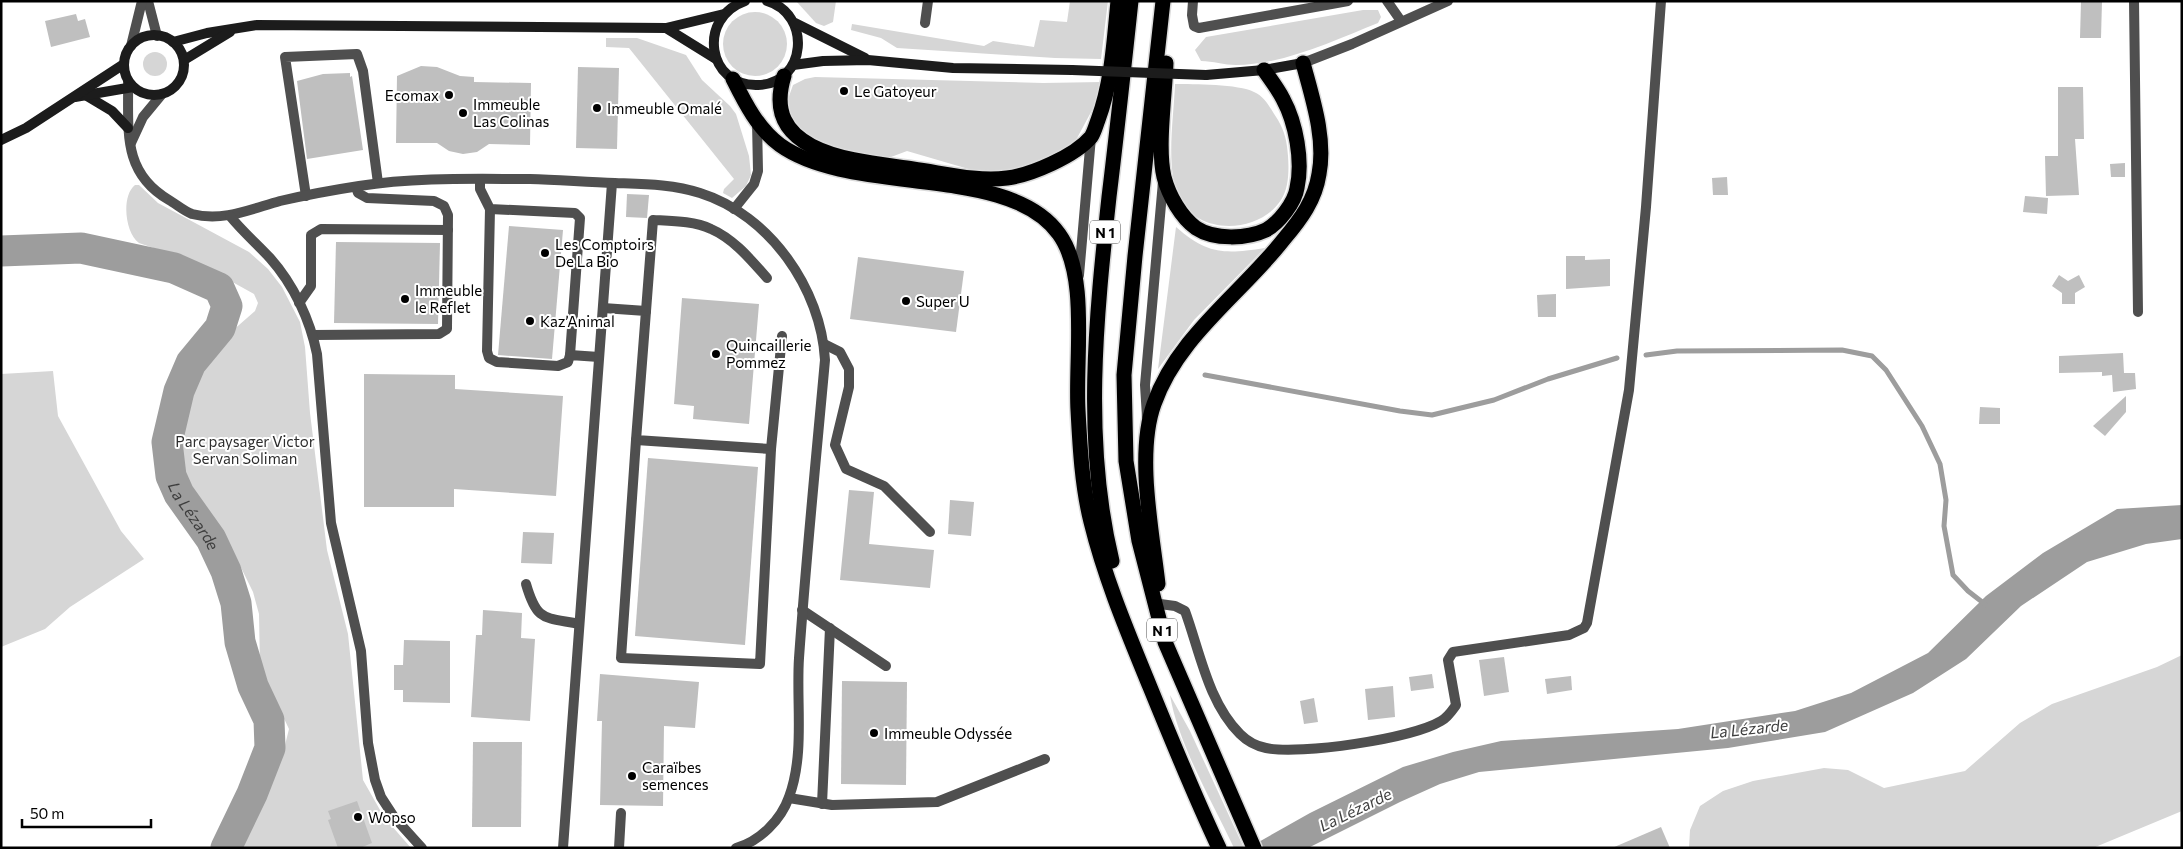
<svg xmlns="http://www.w3.org/2000/svg" width="2183" height="849" font-family="Commissioner,sans-serif">
	<style>
		.green { fill: #d6d6d6 }
		.water { fill: #9d9d9d }
		.lines { fill: none; stroke-linecap: round; stroke-linejoin: round }
		.stream { stroke: #9d9d9d; stroke-width: 5 }
		.river { stroke: #9d9d9d; stroke-width: 31 }
		.building { fill: #bfbfbf }
		.highway-casing { stroke: #dbdbdb; stroke-width: 18 }
		.lane { stroke: #4f4f4f; stroke-width: 10 }
		.street { stroke: #4f4f4f; stroke-width: 10 }
		.secondary { stroke: #1c1c1c; stroke-width: 10 }
		.highway { stroke: #000; stroke-width: 15 }
		.secondary-bridge { stroke: #1c1c1c; stroke-width: 10 }
		.poi-dot { fill: #000; stroke: #fff; stroke-width: 2 }
		.labels { text-anchor: middle; dominant-baseline: central; stroke-width: 4; stroke-linejoin: round; paint-order: stroke }
		.shield { fill: #fff; stroke: #4c4c4c; stroke-width: 1 }
		.shield-label { font-size: 14px; font-weight: bold; fill: #000 }
		.poi-label { font-size: 15px; fill: #000; stroke: #fff; text-anchor: start }
		.park-label { font-size: 15px; fill: #2d2d2d; stroke: #fff }
		.water-label { font-size: 16px; font-style: italic; fill: #3e3e3e; stroke: #fff }
	</style>
	<rect width="100%" height="100%" fill="#fff"/>
	<g class="green">
		<polygon points="796,1 836,1 833,22 824,26 816,23"/>
		<polygon points="1070,1 1108,1 1101,59 1055,58 897,48 881,38 851,30 852,24 984,46 993,41 1034,47 1040,20 1067,22"/>
		<path d="M1363 10H1378L1381 17 1378 23C1335 40 1283 65 1236 65 1224 65 1213 61 1201 61L1195 50 1206 37Z"/>
		<circle cx="755" cy="44" r="32"/>
		<polygon points="606,38 637,38 686,55 702,80 730,106 736,114 749,156 751,175 746,186 732,198 723,193 724,189 734,179 629,48 606,47"/>
		<circle cx="155" cy="64" r="12"/>
		<polygon points="815,77 1043,83 1102,82 1097,101 1076,140 1048,159 1001,172 972,170 907,151 883,160 863,158 805,137 791,117 788,99 793,85 805,79"/>
		<path d="M1175 84C1193 84 1239 84 1254 92 1266 97 1271 110 1278 120 1285 132 1287 142 1288 156 1289 170 1289 188 1281 200 1259 234 1197 236 1179 197 1165 168 1174 116 1175 84Z"/>
		<path d="M135 185H139L158 203 249 252 268 269 282 287 300 322 305 347 310 413 327 550 348 634 363 780 384 817 411 848H241L285 745 289 729 260 668 259 614 253 592 224 533 188 490 180 473 176 456 177 433 183 410 197 373 210 354 231 332 255 311 258 303 254 294 200 264 139 243C125 233 121 196 135 185Z"/>
		<path d="M1176 227C1208 255 1225 254 1265 248L1194 320 1158 369Z"/>
		<polygon points="53,371 58,416 121,531 144,559 70,607 45,629 1,647 1,374"/>
		<polygon points="2182,655 2182,811 2093,848 1689,848 1690,830 1700,806 1723,791 1753,781 1824,768 1848,770 1884,788 1965,771 2020,723 2052,704 2157,667"/>
		<path d="M1170 695 1190 731 1244 848H1234C1213 803 1178 744 1170 695Z"/>
	</g>
	<polygon class="water" points="2182,505 2182,539 2146,544 2087,562 2021,606 1966,659 1913,693 1825,732 1728,748 1479,772 1440,784 1400,802 1308,848 1248,848 1310,813 1403,767 1453,752 1501,741 1678,729 1795,711 1851,693 1928,653 1986,596 2043,553 2117,509"/>
	<g class="lines">
		<g class="stream">
			<polyline points="1646,355 1677,351 1842,350 1872,356 1886,370 1922,426 1940,464 1946,500 1944,526 1953,575 1968,591 1986,605"/>
			<polyline points="1205,375 1400,411 1432,415 1494,400 1548,379 1617,358"/>
		</g>
		<path class="river" id="s1" d="M1 251 81 248 174 268 219 288 227 306 220 328 191 363 179 391 167 442 171 476 179 494 211 539 226 571 236 603 240 642 253 686 269 720 270 748 252 794 226 848"/>
	</g>
	<g class="building">
		<polygon points="2081,1 2102,1 2101,38 2080,38"/>
		<polygon points="76,14 78,21 85,19 90,37 51,47 45,21"/>
		<polygon points="421,66 437,67 460,76 474,77 474,82 531,83 530,145 489,144 477,152 463,154 449,151 437,143 396,143 397,76"/>
		<polygon points="578,67 619,68 617,149 576,148"/>
		<polygon points="350,73 350,77 352,76 363,150 307,159 297,81 323,74"/>
		<polygon points="2058,87 2083,87 2084,139 2075,139 2079,195 2046,196 2045,156 2058,156"/>
		<polygon points="2125,163 2125,177 2111,177 2110,164"/>
		<polygon points="1727,177 1728,195 1713,195 1712,178"/>
		<polygon points="627,194 649,195 647,218 626,217"/>
		<polygon points="2025,196 2048,198 2047,214 2023,212"/>
		<polygon points="509,226 563,230 552,359 498,355"/>
		<polygon points="336,242 440,243 438,324 334,323"/>
		<polygon points="1566,256 1585,256 1585,260 1610,259 1610,286 1566,289"/>
		<polygon points="858,257 964,271 956,332 850,319"/>
		<polygon points="2059,275 2068,281 2079,275 2085,287 2075,293 2075,304 2062,304 2062,293 2052,286"/>
		<polygon points="1556,294 1556,317 1538,317 1537,295"/>
		<polygon points="682,298 759,304 749,424 693,419 694,406 674,404"/>
		<polygon points="2123,353 2124,373 2135,373 2136,389 2113,392 2112,375 2102,376 2102,372 2059,373 2059,356"/>
		<polygon points="364,374 455,375 455,389 563,396 556,496 454,489 454,507 364,507"/>
		<polygon points="2126,396 2126,412 2105,436 2093,426"/>
		<polygon points="1980,407 2000,408 2000,424 1979,424"/>
		<polygon points="648,458 758,467 745,645 635,636"/>
		<polygon points="849,490 874,492 869,544 934,550 930,588 840,580"/>
		<polygon points="950,500 974,502 971,536 948,534"/>
		<polygon points="523,532 554,533 552,564 521,563"/>
		<polygon points="483,610 522,613 521,638 535,639 530,721 471,717 476,635 482,635"/>
		<polygon points="404,640 450,641 450,703 403,702 403,690 394,690 394,665 403,665"/>
		<polygon points="1504,657 1509,692 1484,696 1479,660"/>
		<polygon points="600,674 699,682 695,728 664,726 663,806 600,805 602,721 597,721"/>
		<polygon points="1432,674 1434,688 1411,691 1409,677"/>
		<polygon points="1571,676 1572,690 1547,694 1545,679"/>
		<polygon points="842,681 907,682 906,785 841,784"/>
		<polygon points="1393,686 1395,717 1368,720 1365,689"/>
		<polygon points="1314,698 1318,722 1304,724 1300,701"/>
		<polygon points="473,742 522,742 521,827 472,827"/>
		<polygon points="357,801 372,843 360,848 338,848 328,820 331,819 328,811"/>
		<polygon points="1661,827 1670,848 1612,848"/>
	</g>
	<g class="lines">
		<g class="highway-casing">
			<g id="highway">
				<polyline points="1163,1 1135,256 1124,375 1126,461 1139,541 1165,642 1254,848"/>
				<path d="M1166 63C1165 95 1157 148 1164 177 1169 196 1181 217 1196 228 1214 240 1247 239 1266 230 1279 223 1295 202 1297 188 1303 161 1296 123 1283 99 1278 89 1271 80 1264 70"/>
				<path d="M784 76C759 156 860 161 913 169 943 173 977 182 1007 178 1031 175 1075 156 1091 137 1094 133 1096 125 1098 120 1112 82 1114 41 1118 1"/>
				<path d="M733 79C745 103 758 129 780 145 853 197 1009 163 1059 234 1089 275 1075 359 1078 410 1080 448 1082 486 1091 522 1105 579 1128 633 1150 687 1172 741 1194 795 1219 848"/>
				<path d="M1112 561C1083 442 1096 317 1109 197 1117 132 1124 66 1131 1"/>
				<path d="M1158 584C1152 531 1136 454 1154 404 1177 337 1242 293 1284 239 1301 219 1315 200 1319 174 1326 138 1312 97 1303 63"/>
			</g>
		</g>
		<g class="lane">
			<polyline points="925,23 928,1"/>
			<polyline points="480,179 480,189 490,209 575,213 580,218 570,355"/>
			<polyline points="306,196 285,57 357,54 363,71 378,183"/>
			<polyline points="490,209 487,351 489,358 497,362 558,366 568,362 570,355 599,357"/>
			<polyline points="1079,275 1091,137"/>
			<polyline points="299,303 311,286 311,235 321,229 448,230"/>
			<polyline points="603,308 646,311 636,440 771,449 782,336"/>
			<path d="M646 311 653 220C672 221 694 221 711 229 734 239 751 260 767 278"/>
			<polyline points="313,335 439,334 447,329 448,215 444,206 434,201 367,198 358,193 356,187"/>
			<polyline points="1147,417 1145,385 1163,182"/>
			<polyline points="636,440 621,658 760,664 771,449"/>
			<path d="M526 584C537 622 544 617 579 624"/>
			<polyline points="802,610 886,666"/>
			<polyline points="789,798 832,805 937,802 1045,759"/>
			<polyline points="822,804 830,628"/>
			<polyline points="619,848 621,813"/>
		</g>
		<g class="street">
			<polyline points="148,1 157,36"/>
			<polyline points="1193,1 1192,15 1194,26 1199,28 1348,1"/>
			<polyline points="1387,1 1401,21"/>
			<polyline points="2134,1 2138,312"/>
			<polyline points="131,46 142,1"/>
			<polyline points="1303,63 1352,44 1448,1"/>
			<path d="M128 81C129 129 121 172 169 200 176 204 184 211 192 214 223 222 251 209 280 201 306 195 333 190 359 186 416 177 473 179 530 179 559 180 587 182 615 183 643 184 673 184 700 193 770 215 821 289 825 360 816 459 806 559 799 658 796 703 805 754 789 797 781 820 760 841 736 848"/>
			<polyline points="131,143 143,117 162,94"/>
			<polyline points="734,209 754,184 758,171 757,122"/>
			<path d="M230 216C242 231 257 244 270 258 294 285 310 320 317 354L331 523 361 651 368 743 375 780 381 797 394 817 422 848"/>
			<polyline points="824,344 840,352 849,369 849,387 835,445 846,469 884,486 930,532"/>
			<path d="M1160 604 1175 606 1185 611C1200 652 1208 702 1240 734 1247 741 1256 746 1266 748 1300 755 1411 739 1441 721 1448 717 1451 712 1456 705L1448 660 1453 652 1569 635 1584 628 1587 623 1629 390 1646 207 1661 1"/>
			<polyline points="563,848 612,183"/>
		</g>
		<g class="secondary">
			<path d="M745 1C697 18 707 87 758 85 807 84 812 14 767 1"/>
			<polyline points="795,23 865,58"/>
			<polyline points="666,28 716,59"/>
			<circle cx="154" cy="65" r="30"/>
			<polyline points="173,42 207,33 257,25 666,28 724,14"/>
			<polyline points="184,60 230,32"/>
			<polyline points="793,65 823,61 868,60 953,68 1072,70"/>
			<polyline points="1206,75 1264,70 1303,63"/>
			<polyline points="87,96 112,111 128,128"/>
			<polyline points="75,97 133,87"/>
			<polyline points="1,140 26,128 124,64"/>
		</g>
		<use href="#highway" class="highway"/>
		<polyline class="secondary-bridge" points="1072,70 1206,75"/>
	</g>
	<g class="poi-dot">
		<circle cx="844" cy="91" r="5"/>
		<circle cx="449" cy="95" r="5"/>
		<circle cx="597" cy="108" r="5"/>
		<circle cx="463" cy="113" r="5"/>
		<circle cx="545" cy="253" r="5"/>
		<circle cx="405" cy="299" r="5"/>
		<circle cx="906" cy="301" r="5"/>
		<circle cx="530" cy="321" r="5"/>
		<circle cx="716" cy="354" r="5"/>
		<circle cx="874" cy="733" r="5"/>
		<circle cx="632" cy="776" r="5"/>
		<circle cx="358" cy="817" r="5"/>
	</g>
	<g class="labels">
		<g class="shield">
			<rect x="1090" y="220.5" width="30" height="23" rx="4"/>
			<rect x="1147" y="618.5" width="30" height="23" rx="4"/>
		</g>
		<g class="shield-label">
			<text x="1105" y="232">N 1</text>
			<text x="1162" y="630">N 1</text>
		</g>
		<g class="poi-label">
			<text x="854" y="91">Le Gatoyeur</text>
			<text x="439" y="95" text-anchor="end">Ecomax</text>
			<text x="473" y="104">Immeuble<tspan x="473" dy="17">Las Colinas</tspan></text>
			<text x="607" y="108">Immeuble Omalé</text>
			<text x="555" y="244">Les Comptoirs<tspan x="555" dy="17">De La Bio</tspan></text>
			<text x="415" y="290">Immeuble<tspan x="415" dy="17">le Reflet</tspan></text>
			<text x="916" y="301">Super U</text>
			<text x="540" y="321">Kaz’Animal</text>
			<text x="726" y="345">Quincaillerie<tspan x="726" dy="17">Pommez</tspan></text>
			<text x="884" y="733">Immeuble Odyssée</text>
			<text x="642" y="767">Caraïbes<tspan x="642" dy="17">semences</tspan></text>
			<text x="368" y="817">Wopso</text>
		</g>
		<g class="park-label">
			<text x="245" y="441">Parc paysager Victor<tspan x="245" dy="17">Servan Soliman</tspan></text>
		</g>
		<g class="water-label">
			<text stroke="none"><textPath href="#s1" startOffset="476">La Lézarde</textPath></text>
			<text transform="translate(1749 728) rotate(-6)">La Lézarde</text>
			<text transform="translate(1355 809) rotate(-26)">La Lézarde</text>
		</g>
	</g>
	<rect width="2183" height="849" fill="none" stroke="#000000" stroke-width="5"/>
	<path d="M22 819v8h129v-8" fill="none" stroke="#000000" stroke-width="2.5"/>
	<text x="30" y="819" font-size="15" fill="#000000" stroke="#ffffff" stroke-width="4" paint-order="stroke">50 m</text>
</svg>
